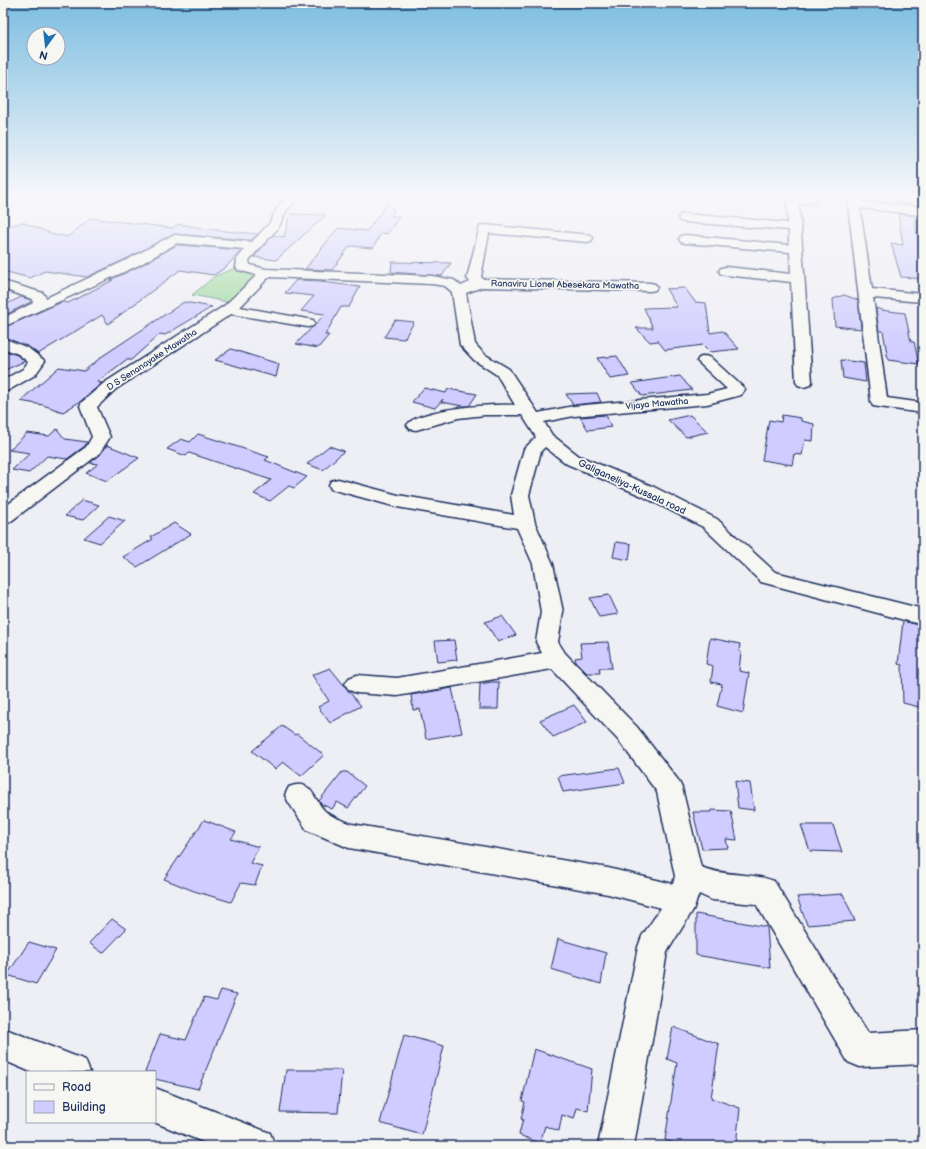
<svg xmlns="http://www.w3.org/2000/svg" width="926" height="1149" font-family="'Balsamiq Sans',sans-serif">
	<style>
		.green { fill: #a1da9f; stroke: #5e847e }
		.building { fill: #d0ccff; stroke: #1b2f5e }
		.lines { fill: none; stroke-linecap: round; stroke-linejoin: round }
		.minor-casing { stroke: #1b2f5e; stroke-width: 3 }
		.minor { fill: #f6f6f2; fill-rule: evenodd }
		.labels { text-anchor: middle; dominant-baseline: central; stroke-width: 3.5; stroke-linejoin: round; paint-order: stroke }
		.far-street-label { font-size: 9px; fill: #1b2f5e; stroke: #f6f6f2 }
		.street-label { font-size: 10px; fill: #1b2f5e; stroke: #f6f6f2 }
	</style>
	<rect width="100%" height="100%" fill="#eeeef5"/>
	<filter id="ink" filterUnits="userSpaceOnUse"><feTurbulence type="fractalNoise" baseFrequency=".025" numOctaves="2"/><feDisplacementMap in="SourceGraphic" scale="8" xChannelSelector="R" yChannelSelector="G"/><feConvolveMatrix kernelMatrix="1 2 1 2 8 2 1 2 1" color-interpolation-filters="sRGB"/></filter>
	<g filter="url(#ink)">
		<polygon class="green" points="238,267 262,275 233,303 192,295 215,276"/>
		<g class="building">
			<polygon points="895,195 907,195 911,204 896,203"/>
			<polygon points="387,204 394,209 391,216 400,216 387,234 381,233 373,248 350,246 332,270 305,269 338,228 367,231"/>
			<polygon points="290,214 326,215 276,260 254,257 273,235 284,237"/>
			<polygon points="898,214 914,216 916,222 914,222 923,256 923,279 901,277 891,243 903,245"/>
			<polygon points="91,218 172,228 178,224 215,230 258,234 251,240 175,234 171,235 128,258 87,277 45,271 30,278 3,271 3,228 22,222 57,236 61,235 67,237"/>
			<polygon points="177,245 242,250 226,267 214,275 180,270 108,324 102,315 38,354 29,347 3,337 3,328 62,302 68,303 113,280 110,280 140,266"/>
			<polygon points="392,262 451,263 442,276 391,272"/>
			<polygon points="296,280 324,281 322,282 360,287 349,307 341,307 325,335 329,335 318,348 296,344 325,314 301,311 314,296 285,293"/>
			<polygon points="685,288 695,302 706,303 710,333 723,331 739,349 710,352 703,345 665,350 658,341 650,342 636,328 653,328 644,308 677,307 666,289"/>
			<polygon points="844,295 858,300 861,329 835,326 833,299"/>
			<polygon points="21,297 31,300 31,302 3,316 3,306"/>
			<polygon points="184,302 212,307 165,335 160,334 131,360 126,360 97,382 102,383 81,401 63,412 43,405 20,401 59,367 84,371 104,355"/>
			<polygon points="876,308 881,310 905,313 911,342 914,342 919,364 888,360 883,331 879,331"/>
			<polygon points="395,320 414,322 404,339 384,337"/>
			<polygon points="231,349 279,364 276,377 215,360"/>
			<polygon points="3,350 17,355 25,361 3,371"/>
			<polygon points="617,356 629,376 610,379 597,358"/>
			<polygon points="841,360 864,363 866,382 843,378"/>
			<polygon points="680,376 692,390 642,396 632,383"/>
			<polygon points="424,388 446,393 448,389 477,394 469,406 463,406 441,402 443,399 435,408 412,402"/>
			<polygon points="597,393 601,402 573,405 566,394"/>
			<polygon points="606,415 611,427 588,430 580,417"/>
			<polygon points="690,415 708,432 686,437 668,420"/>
			<polygon points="782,415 801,418 801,421 814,424 813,441 805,440 802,455 794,454 792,465 762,460 769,420 781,422"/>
			<polygon points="57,429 65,439 87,442 85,446 67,459 47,456 29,473 12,470 30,453 9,450 27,433 49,436"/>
			<polygon points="198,434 269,457 265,460 307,477 294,488 289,486 270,501 254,494 271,480 189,453 186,456 167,449 181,439 190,442"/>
			<polygon points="107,445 139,458 107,481 86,473 98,464 90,463 100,455"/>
			<polygon points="329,446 344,451 323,470 307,464"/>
			<polygon points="82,500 99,505 83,520 65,516"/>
			<polygon points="109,516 125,521 100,543 84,538"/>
			<polygon points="174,523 191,534 137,567 123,557 153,539 151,537"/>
			<polygon points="616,542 631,544 629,560 613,557"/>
			<polygon points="609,595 618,614 599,617 590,598"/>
			<polygon points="502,616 516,635 498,642 485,622"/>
			<polygon points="903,621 923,626 923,708 903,703 902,665 898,664"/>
			<polygon points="710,638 740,644 739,651 741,652 739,671 749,673 743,713 717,706 722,684 711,682 713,666 706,664"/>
			<polygon points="454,640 457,660 438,662 435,641"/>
			<polygon points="608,642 612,668 599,668 600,673 587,673 576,662 575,658 582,657 580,643"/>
			<polygon points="330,668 361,706 330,723 318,707 329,701 312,675"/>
			<polygon points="491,682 499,682 498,709 479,709 480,684"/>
			<polygon points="452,688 462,733 426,739 420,709 413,710 411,695"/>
			<polygon points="574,705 587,722 553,737 540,720"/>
			<polygon points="282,726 295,735 297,734 324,755 301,776 283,762 275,769 252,751"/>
			<polygon points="619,768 625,783 563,792 558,776"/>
			<polygon points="342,772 347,772 365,786 348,808 337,802 332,809 321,804 319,801"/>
			<polygon points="735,781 750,783 754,810 738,808"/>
			<polygon points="711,810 731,811 737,840 726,839 728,848 702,849 693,812 711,812"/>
			<polygon points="204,820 236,832 231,839 259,847 250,863 262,866 255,885 241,883 231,902 194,891 164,879"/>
			<polygon points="801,825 833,825 842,852 810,851"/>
			<polygon points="843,894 855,921 807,925 797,897"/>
			<polygon points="696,914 767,927 770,968 696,955"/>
			<polygon points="112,919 126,929 103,953 89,943"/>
			<polygon points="558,939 606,953 601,984 551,969"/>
			<polygon points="29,942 56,950 36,984 7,975"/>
			<polygon points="221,990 237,994 198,1089 155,1079 155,1072 145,1072 160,1034 186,1040 204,997 217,1000"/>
			<polygon points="673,1027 719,1044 711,1098 740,1108 736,1146 682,1146 665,1140 677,1063 667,1059"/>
			<polygon points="404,1035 444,1046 422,1135 380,1123"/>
			<polygon points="534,1049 592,1069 588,1111 577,1108 574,1119 562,1115 559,1131 545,1126 540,1143 519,1135 523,1119 521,1119 525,1102 522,1101"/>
			<polygon points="286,1070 342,1070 338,1113 280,1112"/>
		</g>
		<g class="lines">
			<g class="minor-casing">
				<g id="minor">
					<path d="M289 195H301L287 210 278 228 249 260 250 265 266 269 432 276 454 280 461 286 470 282 467 278 480 226 484 225 591 235 593 238 591 241 587 242 489 233 481 277 483 279 650 283 655 284 657 287 655 290 650 291 482 287 466 293 475 344 484 354 509 369 538 413 574 406 707 394 727 389 697 361 699 358 705 356 711 358 745 389 741 395 707 404 574 416 544 422 552 435 579 456 654 487 717 519 775 572 923 609V625L761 582 703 527 640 495 567 464 545 447 541 451 529 495 535 523 553 564 563 612 558 642 565 653 637 727 678 780 682 788 701 867C725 877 751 872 774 881L868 1033 923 1030V1064L860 1067 848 1062 756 904 712 900 699 894 693 910 667 952 634 1146H598L638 947 642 936 661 908 608 894 349 848 307 830 289 803 285 795 289 787C313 778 312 799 326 812 332 817 344 821 352 824L608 868 673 884 675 876 657 792 619 741 552 669 397 696 357 693 349 690 345 684 349 678 357 675 397 678 542 653 536 642 541 612 533 564 517 528 397 507 331 489 329 485 331 481 338 479 398 495 514 515 511 495 524 449 536 437 522 415H485L458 418 416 430 410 429 407 425C419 408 494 404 515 405L497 375 474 360 460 345 452 292 445 286 432 284 269 277 240 307 313 320 315 323 313 326 308 327 231 314 116 389 97 407 110 437 99 454 10 522 3 524V508L86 447 92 437 80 406 82 402 104 383 224 306 257 275 238 270 236 267 237 259 245 249 177 243 139 265 3 327V318L33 303 32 299 3 289V281L43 293 46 298 129 259 171 236 175 235 252 242 269 224 278 207Z"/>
					<polygon points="807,195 819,195 817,201 799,205 812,382 810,385 804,387 798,385 796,382 791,282 726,275 721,274 719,271 721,268 726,267 791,274 790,252 685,243 681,242 679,239 681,236 685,235 789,245 789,230 684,222 680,221 678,218 680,215 684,214 788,223 787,202 789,200"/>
					<polygon points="847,195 859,195 860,201 923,207 923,215 860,208 872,289 923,294 923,302 873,298 887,398 923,403 923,413 879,407 873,406 871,402"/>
					<polygon points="3,338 28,348 45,361 35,375 9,390 3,392 3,380 23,369 28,362 18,354 3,348"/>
					<polygon points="3,1028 85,1060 90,1072 31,1072 3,1060"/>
					<polygon points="155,1088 270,1133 275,1146 213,1146 154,1122"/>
				</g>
			</g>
			<use href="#minor" class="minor"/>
		</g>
	</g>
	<linearGradient id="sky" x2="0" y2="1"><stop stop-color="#7dbee1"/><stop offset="0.55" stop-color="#f7f7fa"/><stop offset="1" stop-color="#f7f7fa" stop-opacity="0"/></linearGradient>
	<rect width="926" height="356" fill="url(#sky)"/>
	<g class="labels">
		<g class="far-street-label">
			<text transform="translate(565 285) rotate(1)">Ranaviru Lionel Abesekara Mawatha</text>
			<text transform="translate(152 360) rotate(-33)">D S Senanayake Mawatha</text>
			<text transform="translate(657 404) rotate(-5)">Vijaya Mawatha</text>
		</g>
		<g class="street-label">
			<text transform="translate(632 487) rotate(25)">Galiganeliya-Kussala road</text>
		</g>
	</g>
	<rect width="926" height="1149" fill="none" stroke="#f6f6f2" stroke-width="16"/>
	<rect x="8" y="8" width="910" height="1133" fill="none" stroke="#1b2f5e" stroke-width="1.5" filter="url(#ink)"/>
	<rect x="26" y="1071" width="130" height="52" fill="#f6f6f2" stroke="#9ea6b7"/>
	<rect x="34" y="1084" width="20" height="6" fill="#f6f6f2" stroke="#9ea6b7"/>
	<text x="62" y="1091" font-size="12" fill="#1b2f5e">Road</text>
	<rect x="34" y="1101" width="20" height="12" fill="#d0ccff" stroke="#9ea6b7"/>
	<text x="62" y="1111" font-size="12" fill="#1b2f5e">Building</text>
	<g transform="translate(46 46) rotate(195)"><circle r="19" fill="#f6f6f2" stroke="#9ea6b7"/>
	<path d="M0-3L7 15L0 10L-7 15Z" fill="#1f6fb2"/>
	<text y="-6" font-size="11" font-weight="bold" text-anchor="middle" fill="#1b2f5e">N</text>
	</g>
</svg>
